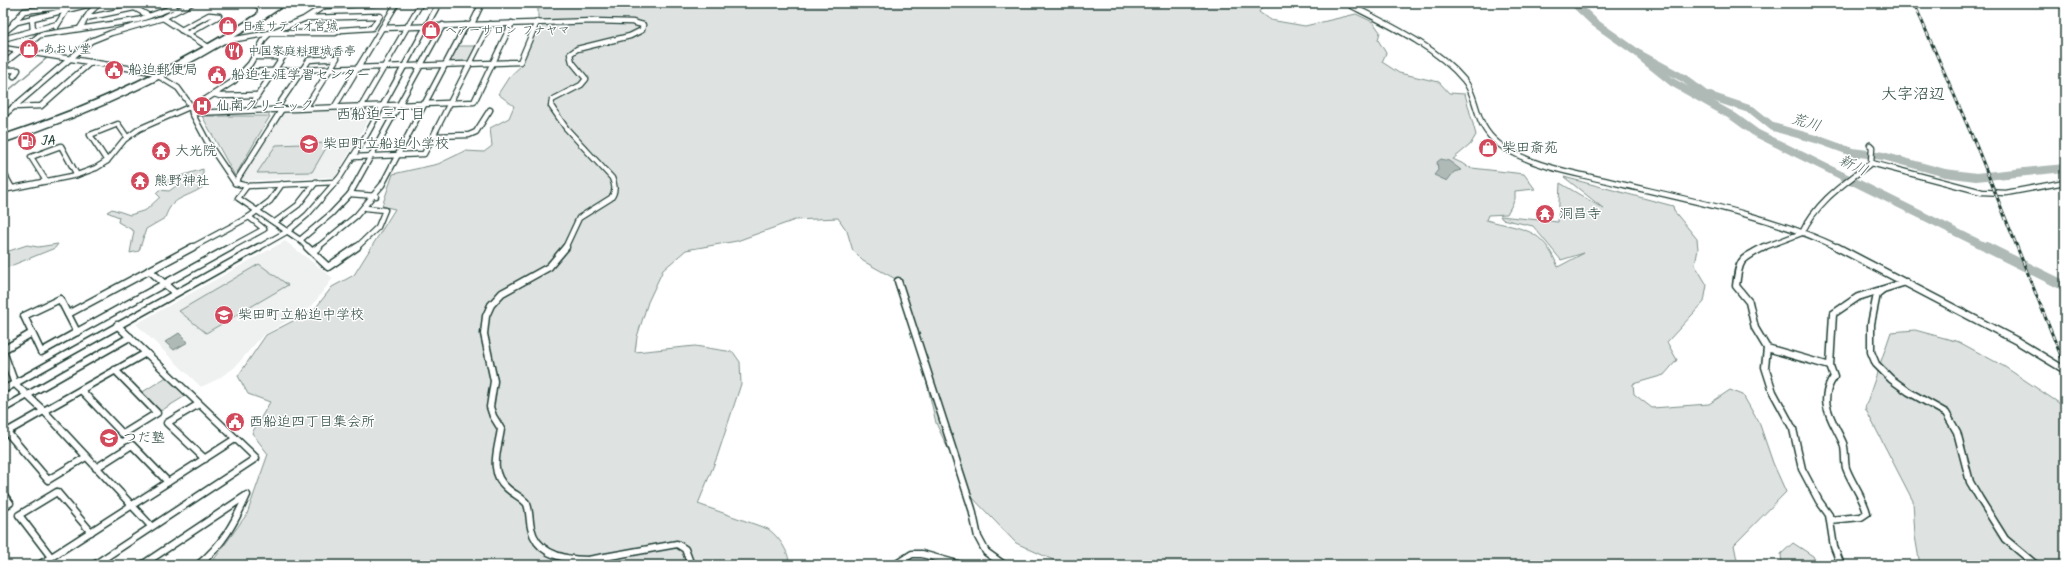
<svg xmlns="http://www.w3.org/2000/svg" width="2068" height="568" font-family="Kalam,'Klee One',sans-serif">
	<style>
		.built { fill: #eef1f0 }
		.green { fill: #dee3e2; stroke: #7e908b }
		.water { fill: #afbab7; stroke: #758883 }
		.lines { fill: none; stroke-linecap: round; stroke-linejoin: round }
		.stream { stroke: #758883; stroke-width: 1.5 }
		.river-far1 { stroke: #afbab7; stroke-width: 8 }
		.river { stroke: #afbab7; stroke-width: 10 }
		.minor-far1-casing { stroke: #1f3d34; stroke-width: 7 }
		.minor-casing { stroke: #1f3d34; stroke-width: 9 }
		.major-casing { stroke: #1f3d34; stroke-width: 8 }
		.highway-casing { stroke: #1f3d34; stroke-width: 10 }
		.minor-far1 { stroke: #fff; stroke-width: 4.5 }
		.minor { stroke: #fff; stroke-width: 6 }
		.major { stroke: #fff; stroke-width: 6 }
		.highway { stroke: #fff; stroke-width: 7 }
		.rail-casing { stroke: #1f3d34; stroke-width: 3 }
		.rail { stroke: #fff; stroke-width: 1.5; stroke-dasharray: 4; stroke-linecap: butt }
		.labels { text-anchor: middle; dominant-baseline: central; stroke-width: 3; stroke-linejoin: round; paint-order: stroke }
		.far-poi-label { font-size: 12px; fill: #1f3d34; stroke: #fff; text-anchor: start }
		.poi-label { font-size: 14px; fill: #1f3d34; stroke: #fff; text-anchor: start }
		.neighbourhood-label { font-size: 15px; fill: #1f3d34; stroke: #fff }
		.water-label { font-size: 15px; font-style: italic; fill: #4a625b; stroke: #fff }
		.quarter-label { font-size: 16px; fill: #1f3d34; stroke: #fff }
	</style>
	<rect width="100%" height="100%" fill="#fff"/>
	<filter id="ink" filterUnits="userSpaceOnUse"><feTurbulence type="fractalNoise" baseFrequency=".025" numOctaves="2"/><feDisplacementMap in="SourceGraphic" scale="8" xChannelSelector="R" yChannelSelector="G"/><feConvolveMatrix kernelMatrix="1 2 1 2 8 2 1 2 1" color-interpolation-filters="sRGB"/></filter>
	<g filter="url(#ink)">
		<g class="built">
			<polygon points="375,109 335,177 240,181 283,111"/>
			<polygon points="285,241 333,278 312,306 262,336 234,368 216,380 201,387 136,324"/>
		</g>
		<g class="green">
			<path d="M538 3H1264L1259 12 1270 20 1305 26 1356 14 1373 22 1380 32 1378 40 1386 53 1382 62 1399 73 1439 82 1449 93 1465 94 1476 135 1470 145 1453 159 1472 168 1524 174 1535 189 1515 191V199L1507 214 1488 215 1486 220C1524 230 1542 227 1558 267L1584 253 1561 260 1533 226 1502 219 1500 216 1558 222 1560 183 1604 209 1564 177 1673 206 1674 211 1697 239 1698 249 1695 265 1707 285 1704 302 1667 342 1677 360 1664 375 1633 384 1634 394 1652 408 1709 404 1730 390 1743 395 1760 425 1773 463 1786 492 1734 545 1738 565H1064L1016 543 969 494 936 423 907 296 901 282 863 261 853 251 847 231 838 218 795 220 737 241 686 250 663 270 648 302 637 337 635 352 695 346 733 352 740 362 741 384 717 457 698 504 768 529C778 536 790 552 789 565H210L247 514 268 454 252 433 270 402 248 394 238 376 266 335 314 310 332 287 354 275 395 209 382 206 393 174 438 164 465 151 484 152 492 146 490 128 509 118 514 106 498 94 509 77 522 65 538 17Z"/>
			<polygon points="457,46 476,46 469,61 451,63 449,62"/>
			<polygon points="202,116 270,116 235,176"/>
			<polygon points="329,143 312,172 257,173 276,145"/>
			<path d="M203 169V174L197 180 203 187C185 199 172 196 165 218L146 229 139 251 130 253 134 231 118 222 119 217 107 212 112 209 130 215 146 210 160 197 156 193 159 190 169 191 179 184 161 182Z"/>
			<polygon points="58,244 55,248 3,269 3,253 27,245 38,247"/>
			<polygon points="259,264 288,285 206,333 179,311"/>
			<polygon points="1915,330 1959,342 2005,367 2065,407 2065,565 1920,565 1915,536 1913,501 1865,408 1891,332"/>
			<polygon points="168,376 187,395 159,412 141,393"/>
			<polygon points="1793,543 1813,556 1817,565 1782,565 1781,554"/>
		</g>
		<g class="water">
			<polygon points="1441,159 1449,161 1461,170 1454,172 1447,181 1434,175 1438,170 1437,162"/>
			<polygon points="179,333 188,342 174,350 165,342"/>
		</g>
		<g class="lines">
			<polyline class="stream" points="3,95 48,57"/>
			<g class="river-far1">
				<polyline points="1574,3 1595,23 1639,54 1685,79 1704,94 1752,110 1773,127 1819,140 1852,152 1883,156 1945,173 1976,177 2065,168"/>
				<polyline points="1641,57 1672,82 1734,117 1756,133 1988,248"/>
			</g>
			<polyline class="river" points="1986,247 2065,286"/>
			<g class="minor-far1-casing">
				<g id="minor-far1">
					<polyline points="126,3 149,16"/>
					<polyline points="165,3 175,8"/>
					<polyline points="251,3 262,7"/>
					<path d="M1346 3C1385 23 1436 46 1464 80 1472 89 1474 102 1478 113 1483 130 1494 143 1510 151 1542 169 1581 174 1616 183 1688 200 1772 216 1839 248"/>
					<polyline points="325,6 387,3"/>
					<polyline points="32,18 33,31"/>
					<polyline points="86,18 134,8"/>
					<polyline points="163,18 208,47"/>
					<polyline points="13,23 24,11 69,6"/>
					<polyline points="472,24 482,3"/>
					<polyline points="56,27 67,9"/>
					<polyline points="80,28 90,12 100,3"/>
					<path d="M382 28 594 21 632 22 643 25 642 30 630 36 577 49 570 54 572 62 586 79 581 85 552 100 551 106 566 128 612 178C615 186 616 191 611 198L579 218 565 248"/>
					<polyline points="181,30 209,15 219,16 187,34"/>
					<polyline points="3,33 17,22 95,3"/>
					<polyline points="3,39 57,24"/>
					<polyline points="225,41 270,33 335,33 341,30 372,28 380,16 307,18"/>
					<polyline points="3,48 152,72 178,88 191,106 192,113 208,143 235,183 247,186 336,182"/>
					<polyline points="300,53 329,50 332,52 327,59"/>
					<polyline points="3,64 40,35 138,20 174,7"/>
					<polyline points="3,70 18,70 14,76"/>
					<polyline points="244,72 520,62 537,22"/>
					<polyline points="214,94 220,96 257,95"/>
					<polyline points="362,105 421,3"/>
					<polyline points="335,106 397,3"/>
					<polyline points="13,107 41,106 91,62"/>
					<polyline points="276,109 309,60 337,58 306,107"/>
					<polyline points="248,110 283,57 256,57"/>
					<polyline points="192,113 474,102 512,23"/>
					<polyline points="3,116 91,41 111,33 163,18 192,3"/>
					<polyline points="434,136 469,135 476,132 490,110"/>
					<polyline points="1870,145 1872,147 1871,163"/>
					<polyline points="353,157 424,154 490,24"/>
					<polyline points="107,161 90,135 118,124 127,137"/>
					<polyline points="1871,163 1982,192 2006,193 2065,182"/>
					<polyline points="3,172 12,188"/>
					<polyline points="46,181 31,157 61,146 77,175"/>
					<polyline points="235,183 282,109"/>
					<polyline points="247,186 238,198 300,240 308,248"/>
					<polyline points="3,190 77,175 96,168 107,161 124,140 139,129 203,101 234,81 250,64 265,38 270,33 304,19 329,3"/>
					<polyline points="350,194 376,196"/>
					<polyline points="275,222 298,205 316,182"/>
					<polyline points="300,240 331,214 350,194 443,25"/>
					<polyline points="191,248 249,217 270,201 282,184"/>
					<polyline points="229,248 264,229 249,217"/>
					<polyline points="258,248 288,231 307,215 340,177 367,134 439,3"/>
					<polyline points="317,248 356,216 382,185 466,25"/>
					<polyline points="356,248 378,227 385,210 366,208"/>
					<path d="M1762 248 1802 233C1817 201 1844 184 1871 163"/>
				</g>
			</g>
			<g class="minor-casing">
				<g id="minor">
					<polyline points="307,247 328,267 357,247"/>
					<path d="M566 247 549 267 502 293 491 305 486 316 484 334 494 381 490 407 493 416 501 429C498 450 488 472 507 488 513 494 522 497 527 504 530 512 529 520 531 528 537 555 565 560 588 560L677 544 685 549 691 565"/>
					<path d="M1764 247C1740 260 1739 259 1736 286L1749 302 1755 328 1767 348 1830 366"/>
					<polyline points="1837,247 2017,341 2065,370"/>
					<polyline points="313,251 319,247"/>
					<polyline points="149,270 175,293"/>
					<polyline points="898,281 972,509 978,537 986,552 1004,565"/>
					<polyline points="1882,290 1877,294 1871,324 1871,352 1876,364 1891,379 1909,392 1946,413 1957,432 1970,482 1980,499 2005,539 2036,565"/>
					<polygon points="60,299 77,332 41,352 24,316"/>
					<polyline points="68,314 193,247"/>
					<polyline points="77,332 231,247"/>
					<polyline points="1767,348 1765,367 1773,392 1793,429 1802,469 1819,501 1829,515 1834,547 1841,565"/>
					<polyline points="3,350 32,333"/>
					<polyline points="3,351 15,384 44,411 151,526"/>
					<polyline points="3,390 259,247"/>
					<polyline points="81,390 123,434 157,413 115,370"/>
					<polyline points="199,404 167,423 205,459"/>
					<polyline points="3,409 130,337"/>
					<polyline points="7,432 48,480 86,457"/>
					<polyline points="3,434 146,353"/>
					<polyline points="96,468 132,445 168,482"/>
					<polyline points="3,494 10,503 3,507"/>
					<path d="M1830 520 1861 517 1867 513C1863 497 1852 484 1846 468 1844 460 1846 451 1843 443 1833 420 1816 402 1834 377L1830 366 1833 314 1858 297 1906 282"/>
					<polyline points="51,557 19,515 57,492 91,532"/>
					<polyline points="39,565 235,439"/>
					<polyline points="94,565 256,458 117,325"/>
					<path d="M142 565 247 495C235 522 222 546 198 565"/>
					<polyline points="895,565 912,554 922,554 961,565"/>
				</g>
			</g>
			<g class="major-casing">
				<polyline id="major" points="2059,3 2065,6"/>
			</g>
			<g class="highway-casing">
				<g id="highway">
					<polyline points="261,13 262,7 274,5"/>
					<path d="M3 139C104 106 193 63 281 3"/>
				</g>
			</g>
			<use href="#minor-far1" class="minor-far1"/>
			<use href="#minor" class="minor"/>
			<use href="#major" class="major"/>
			<use href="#highway" class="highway"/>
			<g class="rail-casing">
				<polyline id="rail" points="1914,3 1976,145 2065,366"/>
			</g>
			<use href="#rail" class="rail"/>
		</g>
	</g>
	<defs>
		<g id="shop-disc" transform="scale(1)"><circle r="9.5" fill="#d1495b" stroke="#fff"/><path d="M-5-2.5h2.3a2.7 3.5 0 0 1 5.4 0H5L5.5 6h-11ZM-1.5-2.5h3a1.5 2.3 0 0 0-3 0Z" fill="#fff"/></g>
		<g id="restaurant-disc" transform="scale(1)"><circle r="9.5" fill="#d1495b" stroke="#fff"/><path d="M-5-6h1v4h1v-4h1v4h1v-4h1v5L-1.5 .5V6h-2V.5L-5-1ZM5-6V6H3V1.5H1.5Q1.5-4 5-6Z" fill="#fff"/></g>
		<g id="civic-disc" transform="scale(1)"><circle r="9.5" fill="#d1495b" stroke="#fff"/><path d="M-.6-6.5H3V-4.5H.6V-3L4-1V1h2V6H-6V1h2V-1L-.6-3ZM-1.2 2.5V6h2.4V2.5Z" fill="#fff"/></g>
		<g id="hospital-disc" transform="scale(1)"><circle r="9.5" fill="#d1495b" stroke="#fff"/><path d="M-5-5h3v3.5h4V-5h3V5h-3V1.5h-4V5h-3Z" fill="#fff"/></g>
		<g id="fuel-disc" transform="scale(1)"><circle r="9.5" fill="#d1495b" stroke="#fff"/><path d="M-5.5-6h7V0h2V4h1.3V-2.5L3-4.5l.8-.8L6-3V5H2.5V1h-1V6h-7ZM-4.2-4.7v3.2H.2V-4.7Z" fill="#fff"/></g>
		<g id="school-disc" transform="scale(1)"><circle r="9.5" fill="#d1495b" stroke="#fff"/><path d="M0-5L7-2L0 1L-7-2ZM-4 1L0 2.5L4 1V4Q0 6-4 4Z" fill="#fff"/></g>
		<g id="temple-disc" transform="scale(1)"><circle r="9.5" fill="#d1495b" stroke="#fff"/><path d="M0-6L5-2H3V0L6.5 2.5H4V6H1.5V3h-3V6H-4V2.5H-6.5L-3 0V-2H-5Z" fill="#fff"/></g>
	</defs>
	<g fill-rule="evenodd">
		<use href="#shop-disc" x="228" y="26"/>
		<use href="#shop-disc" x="431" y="30"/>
		<use href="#shop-disc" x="29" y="49"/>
		<use href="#restaurant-disc" x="234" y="51"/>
		<use href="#civic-disc" x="114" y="70"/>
		<use href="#civic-disc" x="217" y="75"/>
		<use href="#hospital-disc" x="202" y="106"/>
		<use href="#fuel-disc" x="27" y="141"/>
		<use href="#school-disc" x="309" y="144"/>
		<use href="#shop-disc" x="1488" y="148"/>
		<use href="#temple-disc" x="161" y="151"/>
		<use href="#temple-disc" x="140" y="181"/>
		<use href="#temple-disc" x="1545" y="214"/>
		<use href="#school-disc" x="224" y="315"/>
		<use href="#civic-disc" x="235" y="422"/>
		<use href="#school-disc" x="109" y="438"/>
	</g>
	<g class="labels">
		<g class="far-poi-label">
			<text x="242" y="26">日産サティオ宮城</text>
			<text x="445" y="30">ヘアーサロン フナヤマ</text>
			<text x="43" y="49">あおい堂</text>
			<text x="248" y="51">中国家庭料理城香亭</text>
		</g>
		<g class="poi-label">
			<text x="128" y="70">船迫郵便局</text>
			<text x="231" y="75">船迫生涯学習センター</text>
			<text x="216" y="106">仙南クリニック</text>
			<text x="41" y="141">JA</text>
			<text x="323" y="144">柴田町立船迫小学校</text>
			<text x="1502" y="148">柴田斎苑</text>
			<text x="175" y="151">大光院</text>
			<text x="154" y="181">熊野神社</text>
			<text x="1559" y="214">洞昌寺</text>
			<text x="238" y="315">柴田町立船迫中学校</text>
			<text x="249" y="422">西船迫四丁目集会所</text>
			<text x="123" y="438">つだ塾</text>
		</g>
		<g class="neighbourhood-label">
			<text x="381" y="115">西船迫三丁目</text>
		</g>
		<g class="water-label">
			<text transform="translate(1806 123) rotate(17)">荒川</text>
			<text transform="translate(1853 166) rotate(26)">新川</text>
		</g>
		<g class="quarter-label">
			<text x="1913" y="94">大字沼辺</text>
		</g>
	</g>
	<rect width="2068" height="568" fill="none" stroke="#fff" stroke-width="16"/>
	<rect x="8" y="8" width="2052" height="552" fill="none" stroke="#1f3d34" stroke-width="1.5" filter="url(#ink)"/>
</svg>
